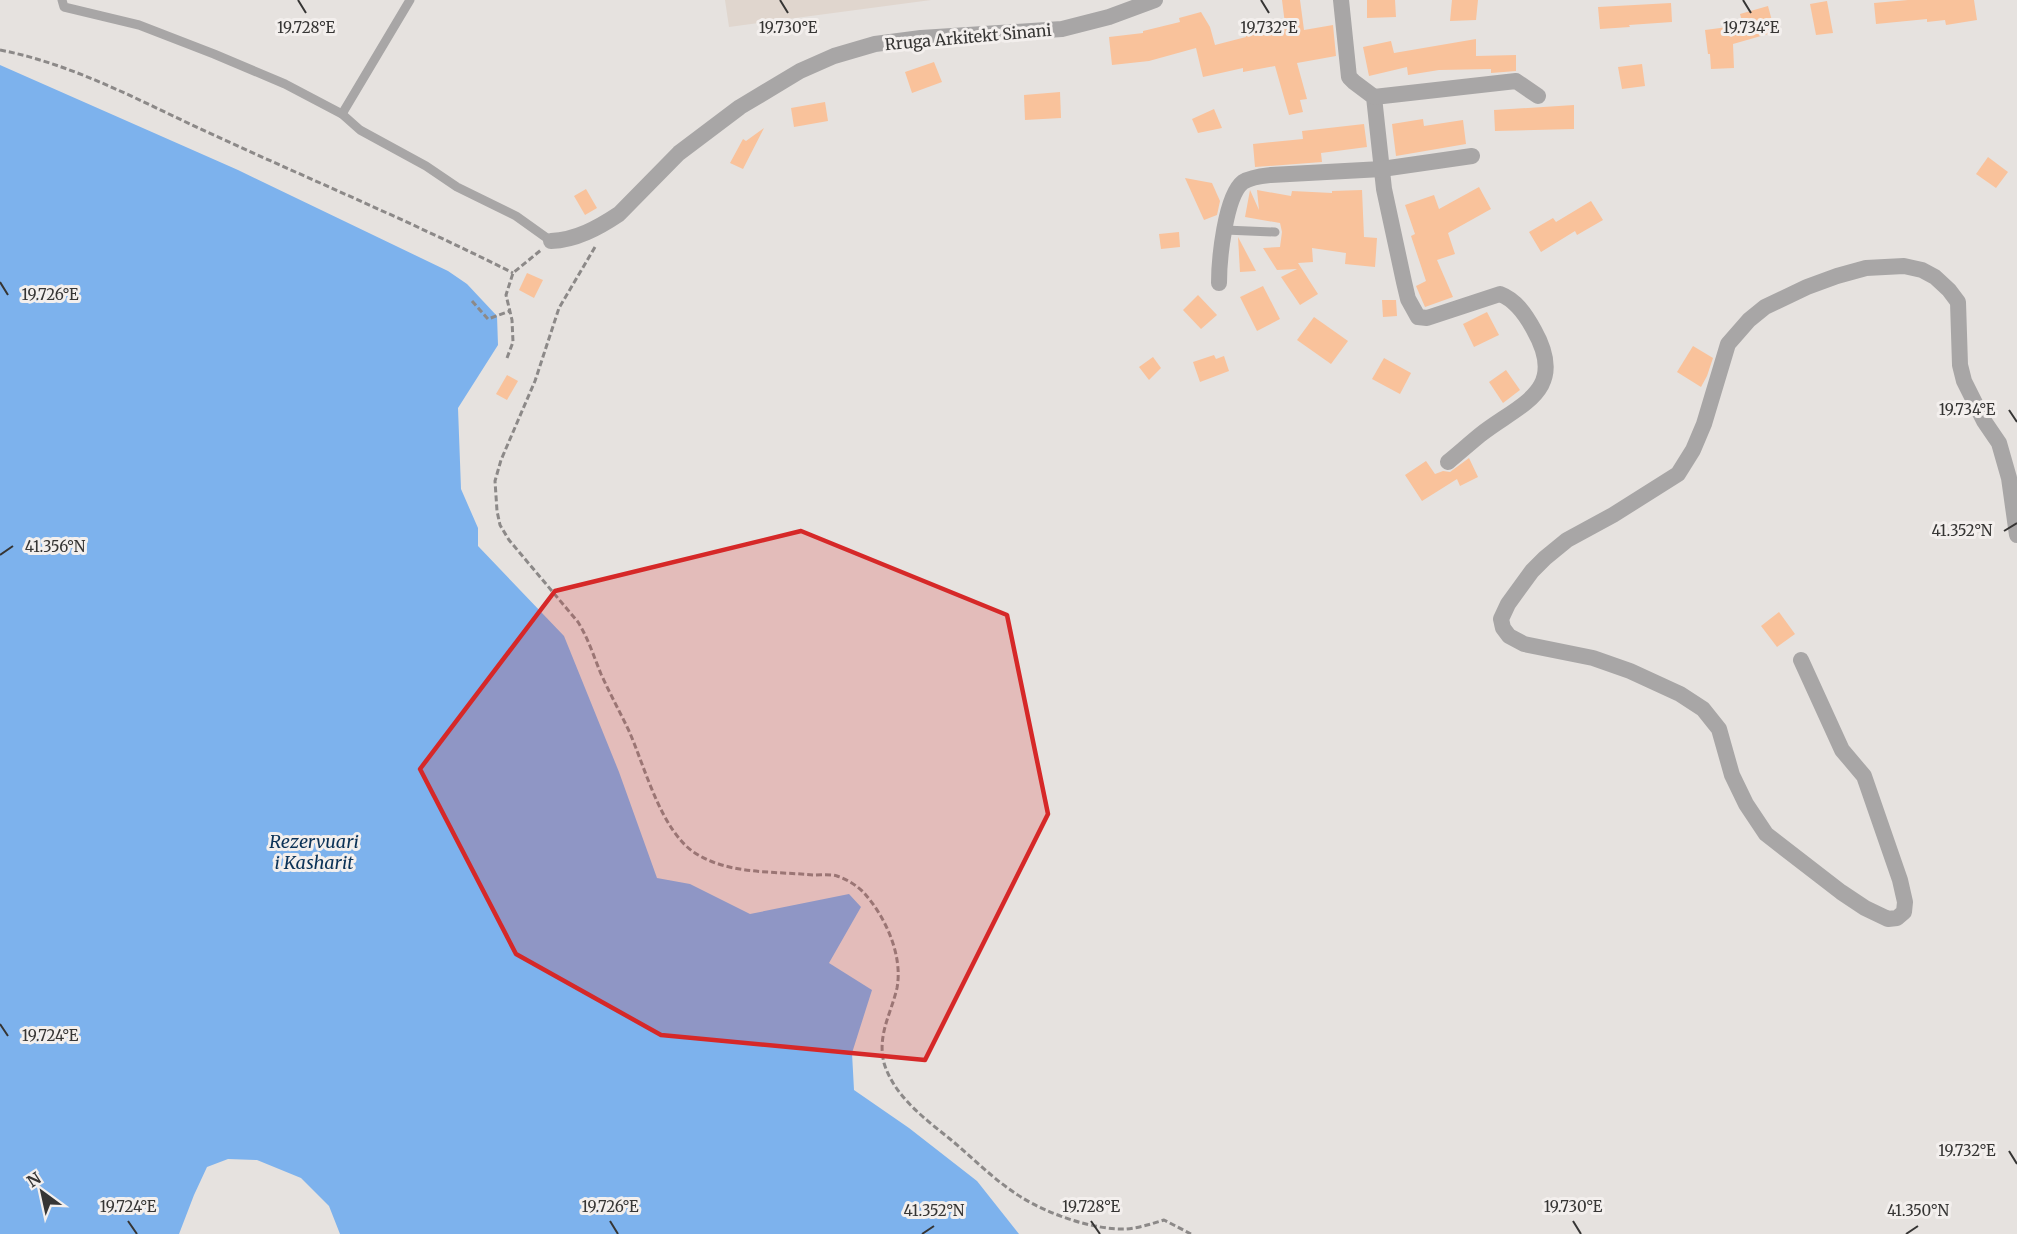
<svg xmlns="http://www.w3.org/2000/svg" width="2017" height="1234" font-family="Merriweather,serif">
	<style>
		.built { fill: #e0d6ce }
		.water { fill: #7db2ed }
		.building { fill: #f9c29b }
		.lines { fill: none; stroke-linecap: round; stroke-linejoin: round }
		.path { stroke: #8c8988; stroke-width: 3; stroke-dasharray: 6 3; stroke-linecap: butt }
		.service { stroke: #a8a6a6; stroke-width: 9 }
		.minor { stroke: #a8a6a6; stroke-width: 16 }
		.marked { fill: #d62828; fill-opacity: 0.2; stroke: #d62828; stroke-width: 4.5; stroke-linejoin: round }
		.ticks { fill: none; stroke: #363534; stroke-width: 2 }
		.labels { text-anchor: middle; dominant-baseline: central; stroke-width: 6; stroke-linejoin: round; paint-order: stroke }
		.street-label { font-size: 16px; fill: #363534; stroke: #f3efed }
		.water-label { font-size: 18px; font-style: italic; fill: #0b3257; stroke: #f3efed }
		.ticks-label { font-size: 15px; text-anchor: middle; fill: #363534; stroke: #f3efed; stroke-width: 6; stroke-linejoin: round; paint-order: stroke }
	</style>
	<rect width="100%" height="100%" fill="#e6e2df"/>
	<polygon class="built" points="725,0 931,0 729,27"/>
	<polygon class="water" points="0,65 238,170 448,271 467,284 497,316 498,345 458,408 461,489 478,528 478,546 564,636 619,772 657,878 690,884 750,914 849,894 861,907 829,963 872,990 852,1053 854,1090 909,1128 977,1181 1019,1234 340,1234 329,1206 301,1178 257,1160 228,1159 207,1167 194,1195 179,1234 0,1234"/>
	<g class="building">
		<polygon points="1282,0 1300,0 1304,30 1333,25 1336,56 1297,63 1307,99 1300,100 1303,112 1289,115 1275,66 1243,72 1243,68 1203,77 1196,48 1149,61 1112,65 1109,37 1143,33 1143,31 1180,22 1179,18 1201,12 1210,27 1215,45 1246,37 1245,31 1285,24"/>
		<polygon points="1367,0 1395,0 1396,17 1367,18"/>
		<polygon points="1452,0 1478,0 1476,20 1450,21"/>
		<polygon points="1908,0 1974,0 1977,20 1946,25 1945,20 1927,22 1927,19 1876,24 1874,3"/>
		<polygon points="1827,1 1833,33 1816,35 1810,4"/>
		<polygon points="1671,3 1672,22 1629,25 1630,27 1600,29 1598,7"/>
		<polygon points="1768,6 1775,32 1733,44 1734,68 1711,69 1710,54 1708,54 1705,30 1743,25 1740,14"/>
		<polygon points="1476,39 1476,56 1516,55 1516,71 1491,73 1491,69 1439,70 1408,75 1407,67 1369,76 1363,47 1391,41 1394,53"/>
		<polygon points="934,62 942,82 912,93 905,72"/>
		<polygon points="1642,64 1645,86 1622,89 1618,67"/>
		<polygon points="1060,92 1061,118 1025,120 1024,95"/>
		<polygon points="825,102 828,121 794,127 791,108"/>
		<polygon points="1574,105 1574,129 1495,131 1494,110"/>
		<polygon points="1214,109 1222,128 1198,133 1192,119"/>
		<polygon points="1423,119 1424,126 1463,120 1466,144 1396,156 1392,124"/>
		<polygon points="1364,124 1367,147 1321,153 1322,162 1255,167 1253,144 1303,139 1302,131"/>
		<polygon points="764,128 743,169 730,163 743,139 746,141"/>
		<polygon points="1988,157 2008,172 1996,188 1976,174"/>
		<polygon points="1185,178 1212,183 1220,201 1217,215 1204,220"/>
		<polygon points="1479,187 1491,209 1448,233 1455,254 1437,260 1453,297 1425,307 1416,286 1426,281 1411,236 1415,234 1405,205 1434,195 1439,209"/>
		<polygon points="586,189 597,208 585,215 574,196"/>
		<polygon points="1250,190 1259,210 1257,190 1291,196 1292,191 1332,193 1332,191 1362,190 1364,237 1377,238 1375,267 1345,264 1346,253 1312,248 1313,262 1298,263 1318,294 1300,305 1281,277 1297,269 1277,270 1263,248 1280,247 1282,232 1280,223 1245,217"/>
		<polygon points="1591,201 1603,220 1577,235 1575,231 1541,252 1529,232 1553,218 1556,222"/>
		<polygon points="1179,232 1180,247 1161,249 1159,234"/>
		<polygon points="1238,237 1256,271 1240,272"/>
		<polygon points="527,273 543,280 534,298 519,290"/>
		<polygon points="1263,286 1280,319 1257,331 1240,297"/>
		<polygon points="1198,295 1217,315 1201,329 1183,310"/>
		<polygon points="1382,300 1396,300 1397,316 1383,317"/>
		<polygon points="1487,312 1499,335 1474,347 1463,324"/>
		<polygon points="1314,317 1348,341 1331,364 1297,340"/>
		<polygon points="1693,346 1713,358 1707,376 1701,387 1677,372"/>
		<polygon points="1214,355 1216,359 1224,356 1229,371 1200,382 1193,362"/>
		<polygon points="1153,357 1161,368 1149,380 1139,367"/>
		<polygon points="1384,358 1411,373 1400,394 1372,379"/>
		<polygon points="1506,370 1520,390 1503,403 1489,382"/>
		<polygon points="507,375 518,381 507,400 496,394"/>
		<polygon points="1469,458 1478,477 1460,486 1457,479 1422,501 1405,475 1426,461 1435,474 1443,471 1450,472"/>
		<polygon points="1779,612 1795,634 1777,647 1761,626"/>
	</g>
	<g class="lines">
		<g class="path">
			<path d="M0 50C73 64 140 101 207 132 309 179 412 222 513 273"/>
			<path d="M595 247 559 308 535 381 501 460 495 481 497 511 500 525 509 540 578 622C588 638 594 657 601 674 610 694 620 712 629 731 645 767 661 831 695 853 729 875 774 871 813 875 821 875 830 874 837 876 847 879 859 887 865 894 886 918 903 956 897 988 891 1014 877 1035 884 1063 894 1096 924 1118 950 1139 973 1158 995 1181 1021 1197 1048 1214 1093 1230 1126 1229 1139 1228 1151 1224 1164 1220L1191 1234"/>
			<polyline points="472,301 488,319 510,311"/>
			<polyline points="507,358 513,342 512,320 506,295 513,273 541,250"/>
		</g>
		<g class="service">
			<polyline points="62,0 64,7 139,25 214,54 285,84 342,114 360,130 426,166 457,187 516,216 551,241"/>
			<polyline points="342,114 410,0"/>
			<polyline points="1225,230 1275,232"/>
		</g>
		<g class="minor">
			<path d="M1341 0 1349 77 1354 82 1374 97 1384 189 1404 282 1408 299 1418 317 1427 318 1500 294C1516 300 1526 315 1534 330 1569 392 1519 404 1480 435 1469 444 1459 453 1448 462"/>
			<polyline points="1374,97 1516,81 1538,96"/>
			<path d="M551 241C576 240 598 228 619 214L679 153 740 107 800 71 834 56 875 44 921 38 1062 29 1109 17 1155 0"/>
			<path d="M1219 283C1219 261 1225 196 1243 182 1251 177 1262 176 1271 175L1382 169 1472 156"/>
			<polyline points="1801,660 1842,750 1864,776 1900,880 1905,902 1904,912 1897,918 1888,919 1865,908 1841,892 1766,834 1746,804 1732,775 1719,729 1703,709 1680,694 1630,671 1593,658 1524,644 1509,636 1503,628 1501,619 1508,604 1532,571 1545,558 1567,540 1613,515 1678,474 1693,450 1704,424 1728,344 1749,320 1765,307 1807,287 1837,276 1866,268 1904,266 1922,270 1935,277 1949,290 1958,302 1960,365 1964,381 1984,421 1999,443 2009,478 2017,535"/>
		</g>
	</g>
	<path class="marked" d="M801 531 1007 615 1048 814 925 1060 661 1035 516 954 420 769 555 591Z"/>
	<path class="ticks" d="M298 0 306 13M780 0 788 13M1261 0 1269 13M1743 0 1751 13M0 282 8 295M2009 410 2017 422M2004 531 2017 523M0 555 13 546M0 1024 8 1036M2009 1151 2017 1164M128 1221 137 1234M610 1221 618 1234M1091 1221 1100 1234M1573 1221 1581 1234M922 1234 934 1226M1906 1234 1918 1226"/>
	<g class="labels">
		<g class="street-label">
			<text transform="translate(968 37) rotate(-5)">Rruga Arkitekt Sinani</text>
		</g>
		<g class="water-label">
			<text x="314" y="841">Rezervuari<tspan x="314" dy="21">i Kasharit</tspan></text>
		</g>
	</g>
	<g class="ticks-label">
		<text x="306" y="33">19.728°E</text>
		<text x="788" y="33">19.730°E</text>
		<text x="1269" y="33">19.732°E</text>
		<text x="1751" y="33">19.734°E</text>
		<text x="50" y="300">19.726°E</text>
		<text x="1967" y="415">19.734°E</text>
		<text x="1962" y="536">41.352°N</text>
		<text x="55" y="552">41.356°N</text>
		<text x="50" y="1041">19.724°E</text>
		<text x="1967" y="1156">19.732°E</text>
		<text x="128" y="1212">19.724°E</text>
		<text x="610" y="1212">19.726°E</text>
		<text x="1091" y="1212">19.728°E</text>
		<text x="1573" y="1212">19.730°E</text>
		<text x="934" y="1216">41.352°N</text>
		<text x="1918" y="1216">41.350°N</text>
	</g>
	<g transform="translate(42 1192) rotate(327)" stroke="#f3efed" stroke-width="4.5" paint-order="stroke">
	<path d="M0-4.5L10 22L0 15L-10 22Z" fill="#363534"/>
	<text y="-9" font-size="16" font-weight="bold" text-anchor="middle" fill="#363534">N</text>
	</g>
</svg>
